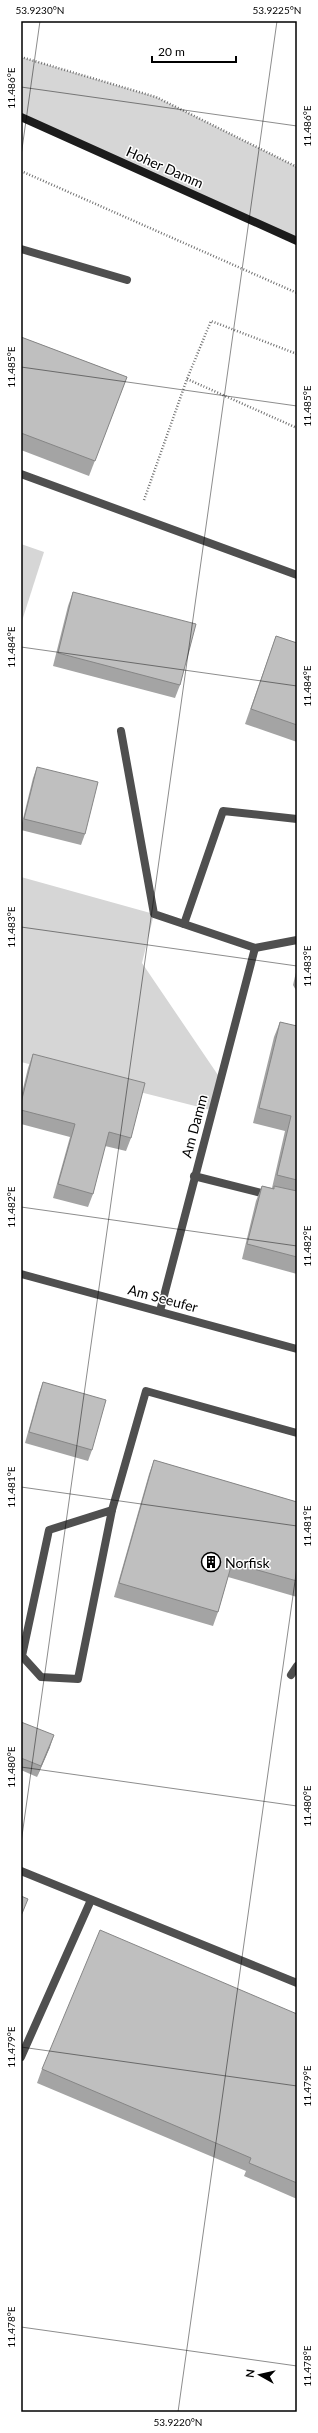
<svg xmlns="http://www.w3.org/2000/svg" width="318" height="2433" font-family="Lato,sans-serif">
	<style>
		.green { fill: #d6d6d6 }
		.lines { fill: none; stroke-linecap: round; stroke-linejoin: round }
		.path { stroke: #717171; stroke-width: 2.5; stroke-dasharray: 1 2; stroke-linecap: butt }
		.lane { stroke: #4f4f4f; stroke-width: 8 }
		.street { stroke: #4f4f4f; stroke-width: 8 }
		.secondary { stroke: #1c1c1c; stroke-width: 8 }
		.wall { fill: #a4a4a4 }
		.shaded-wall { fill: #868686 }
		.building { fill: #bfbfbf; stroke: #868686 }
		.ticks { fill: none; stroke: #000; stroke-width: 1; stroke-opacity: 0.45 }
		.labels { text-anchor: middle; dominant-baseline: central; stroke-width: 3; stroke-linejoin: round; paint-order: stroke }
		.street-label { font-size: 14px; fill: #000; stroke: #fff }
		.poi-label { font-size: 14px; fill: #000; stroke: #fff; text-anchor: start }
		.neatline { fill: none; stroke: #000; stroke-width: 1.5 }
		.ticks-label { font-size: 10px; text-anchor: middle; fill: #000 }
	</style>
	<rect width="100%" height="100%" fill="#fff"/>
	<g class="green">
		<polygon points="21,57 156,97 297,167 297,241 21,117"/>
		<polygon points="21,544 44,552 21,624"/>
		<polygon points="21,877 154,914 142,963 220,1078 211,1110 21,1062"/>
	</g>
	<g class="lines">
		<g class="path">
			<polyline points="21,57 156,97 297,167"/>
			<polyline points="21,171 297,293"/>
			<polyline points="187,379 297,428"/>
			<polyline points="144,500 187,379 211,321 297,354"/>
		</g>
		<g class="lane">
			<polyline points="21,249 127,280"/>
			<polyline points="21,474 297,575"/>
			<polyline points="121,731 154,914 255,948 297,940"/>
			<polyline points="184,924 223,811 297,819"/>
			<polyline points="194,1176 269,1195"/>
			<polygon points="112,1510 78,1679 41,1677 22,1656 49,1530"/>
			<polyline points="112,1510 146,1391 297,1433"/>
			<polyline points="291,1675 297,1666"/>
			<polyline points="21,1871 297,1983"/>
			<polyline points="21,2057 91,1900"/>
		</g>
		<g class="street">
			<polyline points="21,1274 297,1349"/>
			<polyline points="160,1311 255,948"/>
		</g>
		<polyline class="secondary" points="21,117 297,241"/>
	</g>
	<g class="wall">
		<polygon points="21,337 127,377 89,476 21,450"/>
		<polygon points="73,592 180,685 175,698 53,666 68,606"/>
		<polygon points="276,636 297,643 297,742 245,724"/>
		<polygon points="37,767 85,834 81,845 21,830 21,827 33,778"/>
		<polygon points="297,968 297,992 293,985"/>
		<polygon points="280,1022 297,1026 297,1274 242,1259 256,1201 262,1186 272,1188 285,1131 253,1123 274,1037"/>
		<polygon points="33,1054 131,1138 126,1151 105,1146 93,1194 88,1207 53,1198 70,1137 21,1124 21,1097 28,1068"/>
		<polygon points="43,1382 92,1450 88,1461 25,1443 39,1393"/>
		<polygon points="154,1460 297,1502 297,1597 228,1577 218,1612 213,1626 114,1597 149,1474"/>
		<polygon points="21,1722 50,1747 37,1777 21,1770"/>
		<polygon points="297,2014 297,2199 244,2176 246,2171 37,2083 42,2069"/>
	</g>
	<polygon class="shaded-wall" points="54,1735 50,1747 37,1777 41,1766"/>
	<g class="building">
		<polygon points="21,337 127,377 95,461 21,433"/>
		<polygon points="73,592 196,624 180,685 58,653"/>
		<polygon points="276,636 297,643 297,725 251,709"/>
		<polygon points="37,767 98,782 85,834 24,819"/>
		<polygon points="280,1022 297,1026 297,1180 277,1175 291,1116 259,1108"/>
		<polygon points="33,1054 145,1083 131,1138 109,1132 93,1194 58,1184 75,1124 21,1110 21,1103"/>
		<polygon points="262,1186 274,1189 274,1186 297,1191 297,1257 247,1244"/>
		<polygon points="43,1382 106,1400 92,1450 29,1432"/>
		<polygon points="154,1460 297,1502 297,1581 232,1563 218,1612 119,1583"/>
		<polygon points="21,1722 54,1735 41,1766 21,1758"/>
		<polygon points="21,1896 28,1899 21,1916"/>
		<polygon points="100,1930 297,2014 297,2183 249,2163 251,2158 42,2069"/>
	</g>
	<path class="ticks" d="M21 87 297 126M21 156 40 21M21 367 297 406M21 647 297 686M21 927 297 966M21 1207 297 1246M21 1487 297 1526M21 1767 297 1806M21 1843 277 21M21 2047 297 2086M21 2327 297 2366M178 2412 297 1567"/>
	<defs>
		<g id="building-ring" transform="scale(1)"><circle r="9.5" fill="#fff" stroke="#000" stroke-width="1.5"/><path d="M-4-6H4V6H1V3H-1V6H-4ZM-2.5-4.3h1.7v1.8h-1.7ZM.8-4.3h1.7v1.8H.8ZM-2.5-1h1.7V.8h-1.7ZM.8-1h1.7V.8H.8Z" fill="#000"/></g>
	</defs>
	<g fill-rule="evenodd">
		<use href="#building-ring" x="211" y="1562"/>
	</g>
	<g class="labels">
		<g class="street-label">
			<text transform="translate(165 167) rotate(24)">Hoher Damm</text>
			<text transform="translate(194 1126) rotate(-75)">Am Damm</text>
			<text transform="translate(163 1298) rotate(15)">Am Seeufer</text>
		</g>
		<g class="poi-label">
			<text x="225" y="1562">Norfisk</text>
		</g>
	</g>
	<rect width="318" height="2433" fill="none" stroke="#ffffff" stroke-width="44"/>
	<g transform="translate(260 2375) rotate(278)" stroke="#ffffff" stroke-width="3" paint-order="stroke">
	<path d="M0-3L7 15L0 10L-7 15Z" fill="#000000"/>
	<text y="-6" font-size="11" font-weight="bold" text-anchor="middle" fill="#000000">N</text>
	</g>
	<path d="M152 56v6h84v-6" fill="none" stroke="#000000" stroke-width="2"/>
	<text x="158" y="56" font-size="12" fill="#000000" stroke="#ffffff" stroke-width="3" paint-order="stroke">20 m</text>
	<rect x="22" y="22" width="274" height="2389" class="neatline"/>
	<g class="ticks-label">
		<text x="40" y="14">53.9230°N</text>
		<text x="277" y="14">53.9225°N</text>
		<text transform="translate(11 88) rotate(-90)" y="4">11.486°E</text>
		<text transform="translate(307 126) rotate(-90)" y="4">11.486°E</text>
		<text transform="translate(11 367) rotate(-90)" y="4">11.485°E</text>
		<text transform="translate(307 406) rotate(-90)" y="4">11.485°E</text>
		<text transform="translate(11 647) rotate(-90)" y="4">11.484°E</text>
		<text transform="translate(307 686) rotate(-90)" y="4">11.484°E</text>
		<text transform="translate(11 927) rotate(-90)" y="4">11.483°E</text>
		<text transform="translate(307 966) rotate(-90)" y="4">11.483°E</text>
		<text transform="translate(11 1207) rotate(-90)" y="4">11.482°E</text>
		<text transform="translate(307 1246) rotate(-90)" y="4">11.482°E</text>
		<text transform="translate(11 1487) rotate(-90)" y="4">11.481°E</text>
		<text transform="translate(307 1526) rotate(-90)" y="4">11.481°E</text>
		<text transform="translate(11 1767) rotate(-90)" y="4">11.480°E</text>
		<text transform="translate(307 1806) rotate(-90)" y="4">11.480°E</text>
		<text transform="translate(11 2047) rotate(-90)" y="4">11.479°E</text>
		<text transform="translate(307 2086) rotate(-90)" y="4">11.479°E</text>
		<text transform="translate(11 2327) rotate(-90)" y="4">11.478°E</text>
		<text transform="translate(307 2366) rotate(-90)" y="4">11.478°E</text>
		<text x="178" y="2426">53.9220°N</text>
	</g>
</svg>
